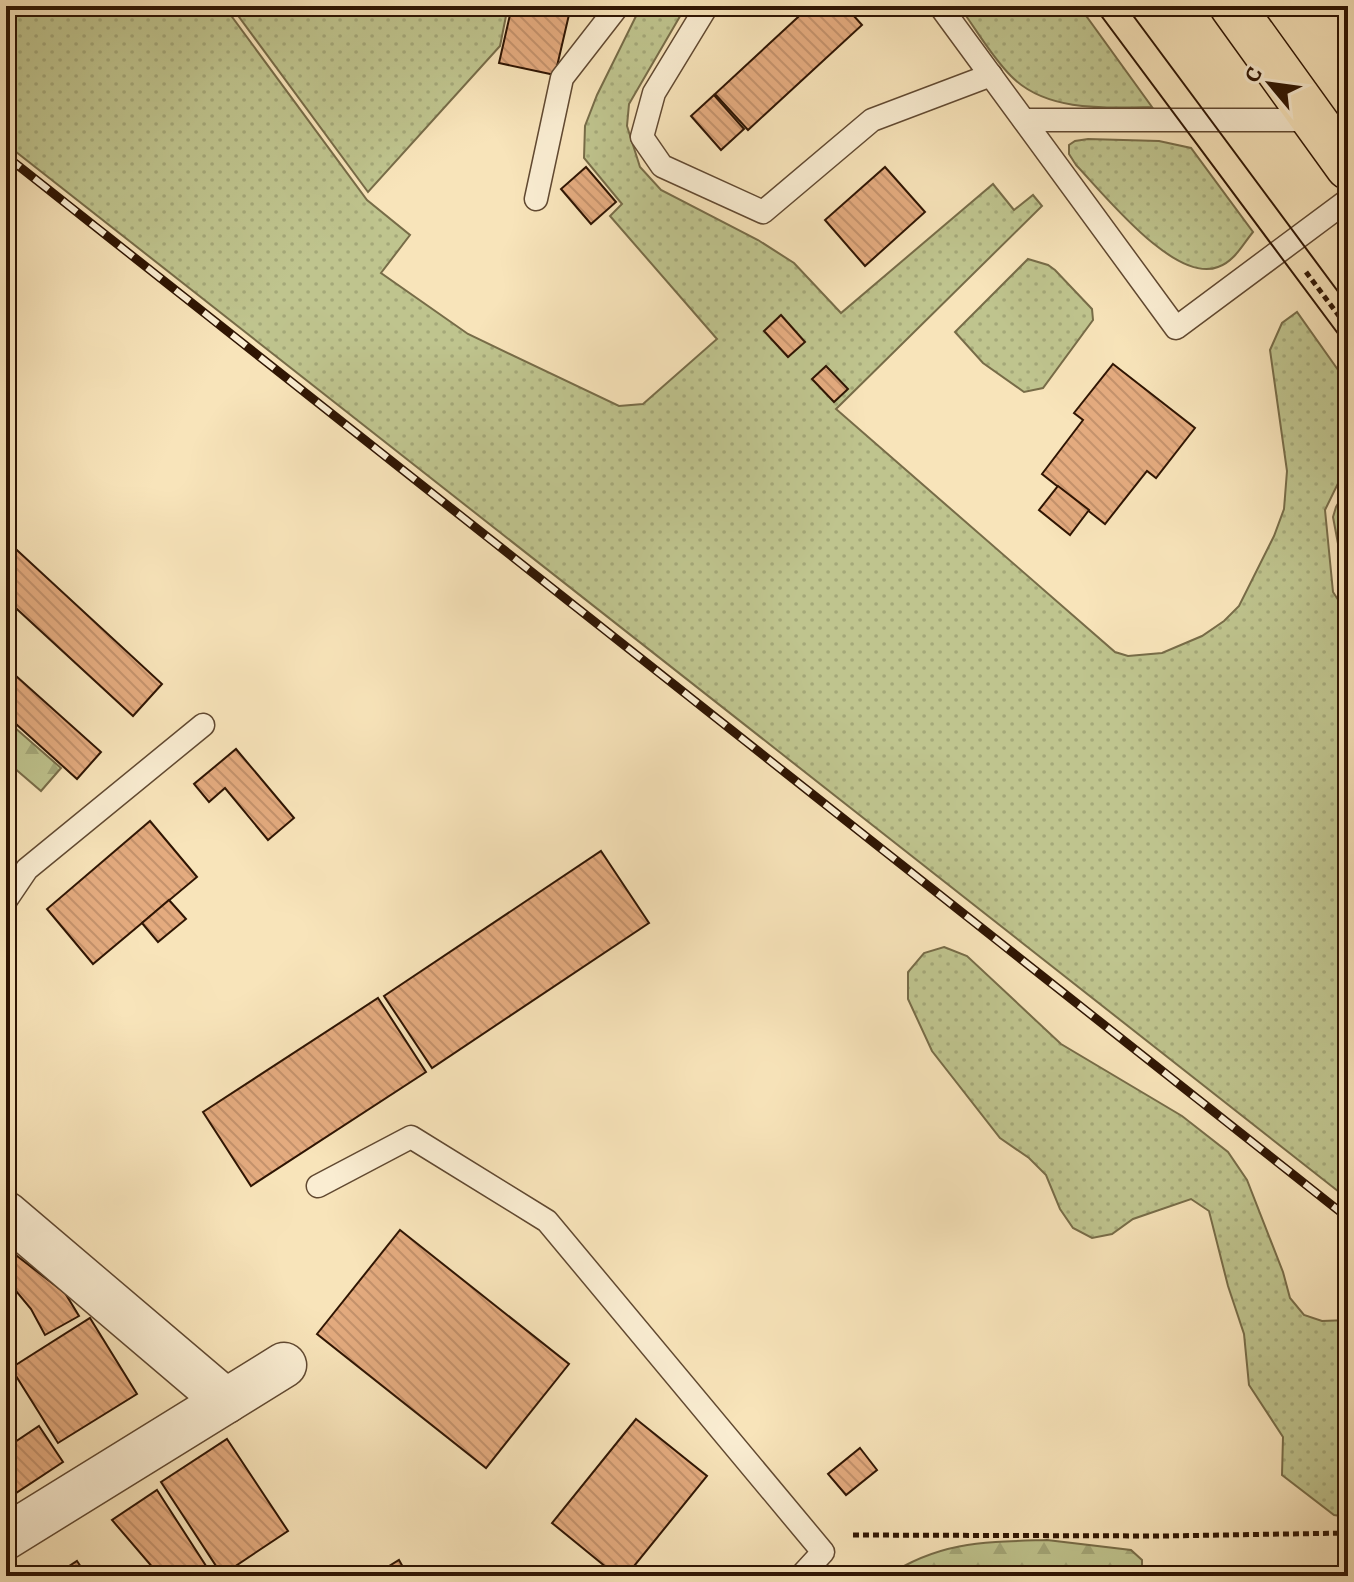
<svg xmlns="http://www.w3.org/2000/svg" width="1354" height="1582" font-family="Alegreya,serif">
	<style>
		.grass { fill: url(#grass-dots); stroke: #776c48; stroke-width: 2 }
		.forest { fill: url(#forest-firs); stroke: #776c48; stroke-width: 2 }
		.building { fill: url(#building-back-hatch); stroke: #2f1503; stroke-width: 2 }
		.lines { fill: none; stroke-linecap: round; stroke-linejoin: round }
		.lane-casing { stroke: #614931; stroke-width: 25 }
		.street-casing { stroke: #614931; stroke-width: 47 }
		.primary-casing { stroke: #2f1503; stroke-width: 47 }
		.path { stroke: #2f1503; stroke-width: 5; stroke-dasharray: 6 4; stroke-linecap: butt }
		.lane { stroke: #faedd2; stroke-width: 22 }
		.street { stroke: #faedd2; stroke-width: 44 }
		.primary { stroke: #f8e4ba; stroke-width: 44 }
		.tram { stroke: #2f1503; stroke-width: 2 }
		.rail-casing { stroke: #2f1503; stroke-width: 9 }
		.rail { stroke: #faedd2; stroke-width: 6; stroke-dasharray: 18; stroke-linecap: butt }
	</style>
	<defs>
		<pattern id="grass-dots" width="8" height="8" patternUnits="userSpaceOnUse" patternTransform="scale(2)"><rect width="8" height="8" fill="#bfc48e"/><path d="M2 2h.1M6 6h.1" fill="none" stroke="#a4a879" stroke-width="1.8" stroke-linecap="round"/></pattern>
		<pattern id="forest-firs" width="22" height="20" patternUnits="userSpaceOnUse" patternTransform="scale(2)"><rect width="22" height="20" fill="#bfc48e"/><path d="M5 1l3.5 6h-7zM16 11l3.5 6h-7z" fill="#a4a879"/></pattern>
		<pattern id="building-back-hatch" width="6" height="6" patternUnits="userSpaceOnUse" patternTransform="scale(2)"><rect width="6" height="6" fill="#e4ab7f"/><path d="M-1 5l2 2M0 0l6 6M5-1l2 2" fill="none" stroke="#c4926c"/></pattern>
	</defs>
	<rect width="100%" height="100%" fill="#f8e4ba"/>
	<filter id="stains"><feTurbulence type="fractalNoise" baseFrequency=".0025" numOctaves="4"/><feColorMatrix values="0 0 0 0 .2 0 0 0 0 .09 0 0 0 0 .02 0 0 0 .5 -.17"/></filter>
	<radialGradient id="worn" r=".72"><stop offset=".6" stop-color="#630" stop-opacity="0"/><stop offset="1" stop-color="#630" stop-opacity=".3"/></radialGradient>
	<g class="grass">
		<polygon points="6,6 224,6 367,200 410,235 381,273 468,334 619,406 643,404 717,339 610,216 622,204 584,158 585,126 597,95 641,6 686,6 629,104 627,126 640,167 661,190 758,240 794,263 841,313 993,184 1014,210 1033,195 1042,206 836,409 1115,652 1128,656 1162,653 1202,636 1224,621 1239,606 1274,536 1284,509 1287,471 1270,350 1282,323 1297,312 1348,384 1348,463 1325,510 1333,592 1348,615 1348,1199 6,144"/>
		<polygon points="231,6 508,6 500,46 368,192"/>
		<path d="M959 6H1079L1152 107C1106 108 1046 112 1011 76 991 56 976 29 959 6Z"/>
		<path d="M1088 139 1159 141 1191 148 1253 232C1243 244 1234 262 1218 267 1175 284 1104 194 1076 165L1069 154V145L1075 141Z"/>
		<polygon points="1028,259 1048,265 1055,270 1092,309 1093,320 1043,388 1024,392 983,363 955,332"/>
		<polygon points="944,947 967,956 1061,1044 1182,1116 1228,1152 1247,1180 1283,1272 1290,1298 1304,1315 1322,1321 1348,1320 1348,1517 1334,1515 1282,1475 1283,1437 1249,1385 1244,1334 1228,1286 1209,1211 1191,1199 1133,1219 1112,1234 1092,1238 1073,1228 1060,1209 1046,1175 1029,1158 1000,1138 932,1051 908,999 908,972 924,953"/>
	</g>
	<g class="forest">
		<polygon points="1348,487 1348,597 1333,517 1336,507"/>
		<polygon points="6,720 61,768 41,791 6,761"/>
		<path d="M1047 1540 1131 1550 1142 1560V1568L1136 1576H887C941 1541 985 1542 1047 1540Z"/>
	</g>
	<g class="building">
		<polygon points="512,6 571,6 555,75 499,63"/>
		<polygon points="810,6 845,6 862,25 748,130 715,94"/>
		<polygon points="714,95 744,129 721,150 691,116"/>
		<polygon points="586,167 616,202 591,224 561,189"/>
		<polygon points="885,167 925,212 865,266 825,220"/>
		<polygon points="781,315 805,342 788,357 764,331"/>
		<polygon points="1113,364 1195,428 1156,478 1147,471 1105,524 1042,474 1083,420 1074,413"/>
		<polygon points="826,366 848,389 834,402 812,379"/>
		<polygon points="1058,486 1089,510 1070,535 1039,510"/>
		<polygon points="6,540 162,684 133,716 6,599"/>
		<polygon points="6,667 101,752 77,779 6,715"/>
		<polygon points="236,749 294,818 268,840 225,788 209,802 194,784"/>
		<polygon points="150,821 197,877 93,964 47,909"/>
		<polygon points="601,851 649,923 432,1068 384,996"/>
		<polygon points="169,900 186,919 158,942 142,923"/>
		<polygon points="378,998 426,1072 251,1186 203,1112"/>
		<polygon points="400,1230 569,1364 486,1468 317,1334"/>
		<polygon points="8,1249 65,1293 79,1316 45,1335 31,1309 6,1279 6,1251"/>
		<polygon points="90,1318 137,1394 58,1443 11,1368"/>
		<polygon points="636,1419 707,1476 626,1576 617,1576 552,1523"/>
		<polygon points="39,1426 63,1462 13,1495 6,1484 6,1448"/>
		<polygon points="227,1439 288,1531 222,1575 161,1482"/>
		<polygon points="860,1448 877,1470 846,1495 828,1474"/>
		<polygon points="157,1490 208,1569 198,1576 160,1576 112,1520"/>
		<polygon points="399,1560 408,1576 373,1576"/>
		<polygon points="77,1561 87,1576 54,1576"/>
	</g>
	<g class="lines">
		<g class="lane-casing">
			<g id="lane">
				<polyline points="707,6 654,93 642,137 662,166 763,212 872,120 991,75"/>
				<polyline points="940,6 1176,328 1348,200"/>
				<polyline points="1024,120 1314,120"/>
				<polyline points="536,199 562,78 618,6"/>
				<polyline points="6,900 27,869 203,725"/>
				<polyline points="318,1186 411,1137 547,1221 823,1552 801,1576"/>
			</g>
		</g>
		<g class="street-casing">
			<g id="street">
				<polyline points="6,1214 226,1401"/>
				<polyline points="6,1537 284,1365"/>
			</g>
		</g>
		<g class="primary-casing">
			<polyline id="primary" points="1232,6 1348,167"/>
		</g>
		<g class="path">
			<polyline points="1306,272 1348,328"/>
			<polyline points="853,1535 1162,1536 1348,1533"/>
		</g>
		<use href="#lane" class="lane"/>
		<use href="#street" class="street"/>
		<use href="#primary" class="primary"/>
		<g class="tram">
			<polyline points="1094,6 1348,347"/>
			<polyline points="1126,6 1348,305"/>
		</g>
		<g class="rail-casing">
			<polyline id="rail" points="6,156 1348,1218"/>
		</g>
		<use href="#rail" class="rail"/>
	</g>
	<rect width="1354" height="1582" fill="none" stroke="#f8e4ba" stroke-width="32"/>
	<rect x="8" y="8" width="1338" height="1566" fill="none" stroke="#2f1503" stroke-width="4"/>
	<rect x="16" y="16" width="1322" height="1550" fill="none" stroke="#2f1503" stroke-width="2"/>
	<g transform="translate(1270 84) rotate(299)" stroke="#faedd2" stroke-width="6" paint-order="stroke">
	<path d="M0-6L14 30L0 20L-14 30Z" fill="#2f1503"/>
	<text y="-12" font-size="22" font-weight="bold" text-anchor="middle" fill="#2f1503">С</text>
	</g>
	<rect width="100%" height="100%" filter="url(#stains)"/>
	<rect width="100%" height="100%" fill="url(#worn)"/>
</svg>
